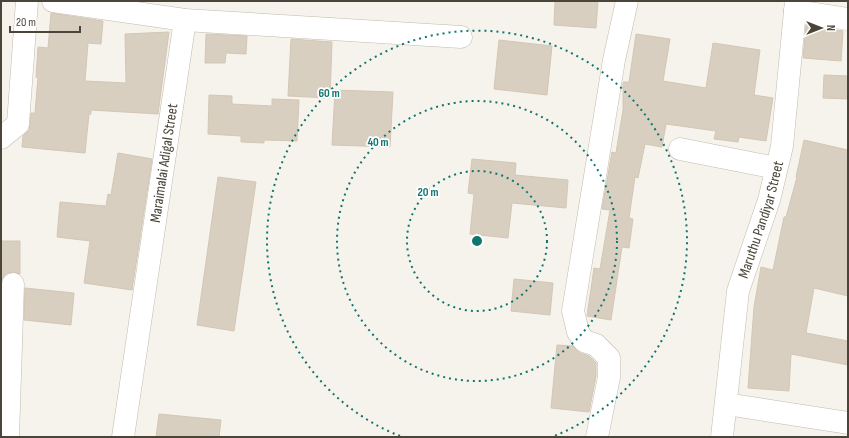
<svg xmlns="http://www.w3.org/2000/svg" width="849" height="438" font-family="'Sofia Sans Condensed',sans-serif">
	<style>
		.building { fill: #d8cfc1; stroke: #d3c7b4 }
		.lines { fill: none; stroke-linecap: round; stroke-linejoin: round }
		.minor-casing { stroke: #c2bbae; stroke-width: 23 }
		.minor { stroke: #fff; stroke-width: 22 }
		.ring { fill: none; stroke: #0f766e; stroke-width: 2; stroke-dasharray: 2 4 }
		.labels { text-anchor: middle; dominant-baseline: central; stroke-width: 3.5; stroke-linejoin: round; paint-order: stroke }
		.street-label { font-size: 15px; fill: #4b4439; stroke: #fff }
		.centre { fill: #0f766e; stroke: #fff; stroke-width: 2 }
		.ring-label { font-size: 12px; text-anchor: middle; font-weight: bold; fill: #0f766e; stroke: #fff; stroke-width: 3.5; stroke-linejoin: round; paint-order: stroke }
	</style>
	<rect width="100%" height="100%" fill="#f6f3ec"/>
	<g class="building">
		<polygon points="555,1 598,1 596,28 554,25"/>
		<polygon points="51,13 103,21 101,44 88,43 85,81 126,83 125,34 169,32 158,114 91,110 91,114 89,114 85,153 22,147 23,136 29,130 30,125 31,113 35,113 38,78 36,77 38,47 48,48"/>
		<polygon points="806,25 843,31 841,61 803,58"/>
		<polygon points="206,34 247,36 246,54 226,53 225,63 205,63"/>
		<polygon points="636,34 670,39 663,81 706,88 713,43 760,50 754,95 773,98 766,141 739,137 738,142 714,139 716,131 666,124 662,147 645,144 638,178 635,177 629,218 633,219 629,248 622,247 611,320 587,316 594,268 600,269 610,210 602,209 612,152 616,153 623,110 623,82 629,82"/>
		<polygon points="291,39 332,42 330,98 288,96"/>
		<polygon points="499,40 552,46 547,95 494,89"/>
		<polygon points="824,75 848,76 848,99 823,98"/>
		<polygon points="335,90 393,92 390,147 332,145"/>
		<polygon points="209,95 232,96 232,104 272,106 272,99 299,100 297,141 264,140 264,143 241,142 241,136 208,134"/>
		<polygon points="804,140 848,150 848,296 814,288 806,333 848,341 848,365 791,354 789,391 748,388 754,307 761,267 773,270 784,217 786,217 797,177 796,177"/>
		<polygon points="118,153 152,159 132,290 84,283 90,241 57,237 60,202 106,206 108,194 111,195"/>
		<polygon points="472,159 516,163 515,175 568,180 566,208 512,203 508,238 470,234 474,194 468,193"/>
		<polygon points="218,177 256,182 234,331 197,325"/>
		<polygon points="1,241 20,241 20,274 14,272 7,273 3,277 1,282"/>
		<polygon points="514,279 553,283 550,315 511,311"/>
		<polygon points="25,288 74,293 71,325 24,320"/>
		<polygon points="557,345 573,346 580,353 589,356 596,363 596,376 589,412 551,408"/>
		<polygon points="159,414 221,420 219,437 156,437"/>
	</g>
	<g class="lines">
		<g class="minor-casing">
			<g id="minor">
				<polyline points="53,1 185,20 461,37"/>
				<polyline points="795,11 848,19"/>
				<polyline points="1,138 18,124 27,1"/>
				<polyline points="680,149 776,168"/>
				<polyline points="726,404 848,423"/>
				<polyline points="8,437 13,284"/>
				<path id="s1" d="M123 437 185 20"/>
				<polyline points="597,437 609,377 609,358 596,345 584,341 578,332 573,311 614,60 627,1"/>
				<path id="s2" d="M722 437 738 291 769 200 782 146 796 1"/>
			</g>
		</g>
		<use href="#minor" class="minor"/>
	</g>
	<g class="ring">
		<circle cx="477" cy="241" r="70"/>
		<circle cx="477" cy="241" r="140"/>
		<path d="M400 436A210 210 0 1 1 554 436"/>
	</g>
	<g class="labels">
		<g class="street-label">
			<text stroke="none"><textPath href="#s1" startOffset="277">Maraimalai Adigal Street</textPath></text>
			<text stroke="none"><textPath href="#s2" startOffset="222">Maruthu Pandiyar Street</textPath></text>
		</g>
	</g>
	<circle cx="477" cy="241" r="6" class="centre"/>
	<g class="ring-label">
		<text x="329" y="97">60 m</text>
		<text x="378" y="146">40 m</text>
		<text x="428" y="196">20 m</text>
	</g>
	<rect width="849" height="438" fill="none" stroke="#4b4439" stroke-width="4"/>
	<g transform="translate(821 28) rotate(90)" stroke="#ffffff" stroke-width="3" paint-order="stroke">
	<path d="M0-3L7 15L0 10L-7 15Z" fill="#4b4439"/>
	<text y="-6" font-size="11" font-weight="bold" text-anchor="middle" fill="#4b4439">N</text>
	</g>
	<path d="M10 26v6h70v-6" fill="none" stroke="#4b4439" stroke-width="2"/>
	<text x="16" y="26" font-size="12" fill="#4b4439" stroke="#ffffff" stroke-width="3" paint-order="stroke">20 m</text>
</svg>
